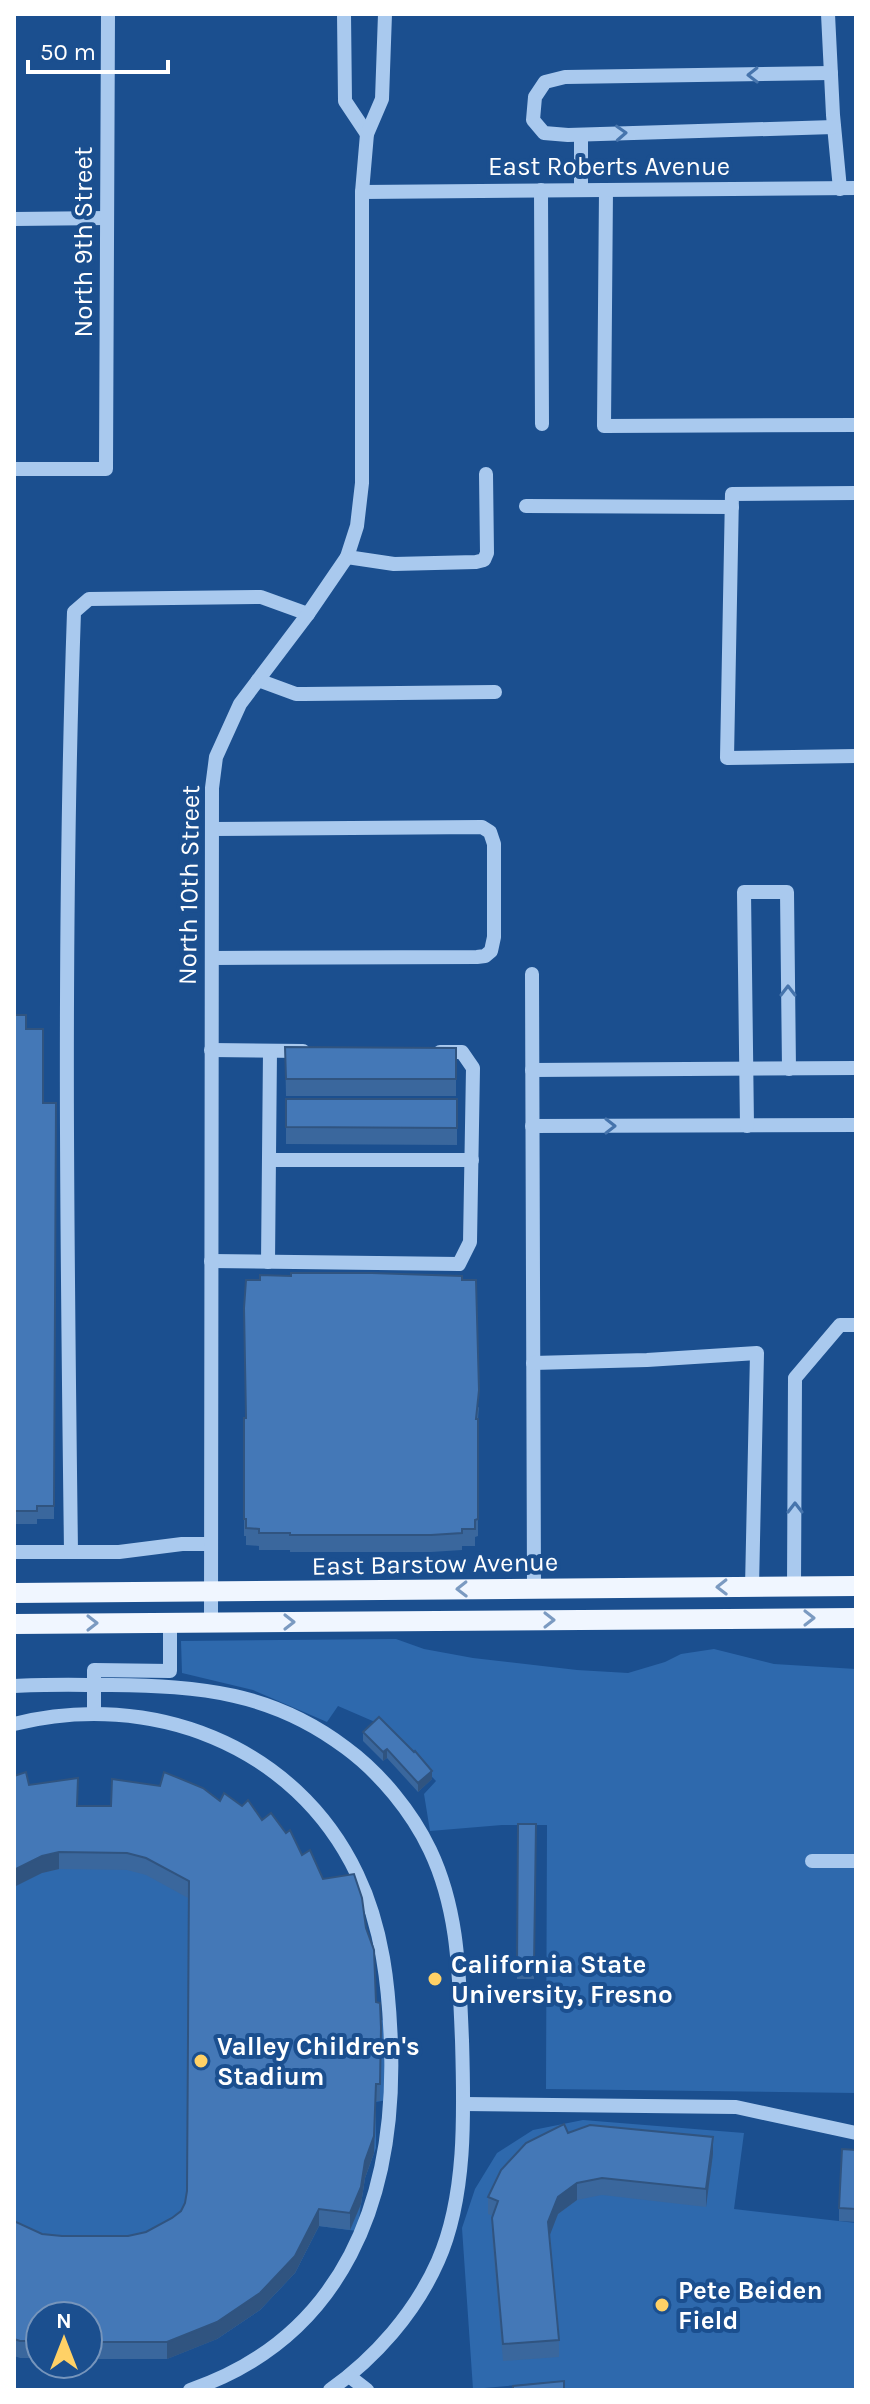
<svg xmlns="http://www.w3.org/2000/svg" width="870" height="2404" font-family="Karla,sans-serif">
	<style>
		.green { fill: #2e69ad }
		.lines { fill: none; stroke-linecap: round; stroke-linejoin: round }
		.minor { stroke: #a9c9ee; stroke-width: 14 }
		.major { stroke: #f0f6ff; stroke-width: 20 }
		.wall { fill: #3a679d }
		.shaded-wall { fill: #305480 }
		.building { fill: #4478b7; stroke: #305480; stroke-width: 2 }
		.oneway { stroke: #4674ac }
		.oneway2 { stroke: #7b9ac1 }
		.poi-dot { fill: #ffd166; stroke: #1b4f8f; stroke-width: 3 }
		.labels { text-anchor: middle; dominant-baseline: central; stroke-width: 8; stroke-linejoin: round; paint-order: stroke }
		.street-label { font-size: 26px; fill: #fff; stroke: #1b4f8f }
		.poi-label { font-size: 26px; font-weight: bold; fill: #fff; stroke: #1b4f8f; text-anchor: start }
	</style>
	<rect width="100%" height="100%" fill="#1b4f8f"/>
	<g class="green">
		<polygon points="396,1639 424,1649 473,1658 577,1670 628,1673 665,1662 681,1654 714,1649 774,1664 856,1669 856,2093 546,2089 547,1825 502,1825 430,1831 424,1794 436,1781 406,1750 375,1722 338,1706 327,1722 253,1690 182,1673 181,1641"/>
		<polygon points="14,1793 78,1795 77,1823 366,1946 376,1973 376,2019 387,2021 387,2100 376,2102 376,2148 365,2178 357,2231 319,2226 295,2273 260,2310 217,2339 88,2316 40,2316 14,2356"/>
		<polygon points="583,2120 744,2133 734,2209 856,2223 856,2390 563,2390 561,2381 473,2389 462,2228 475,2189 497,2153 533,2130"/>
	</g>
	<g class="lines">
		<g class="minor">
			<polyline points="344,14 345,101 367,134"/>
			<polyline points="828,14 833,115 840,189"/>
			<polyline points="831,73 565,77 545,82 535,97 533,120 544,133 568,135 834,127"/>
			<polyline points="581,135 581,190"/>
			<polyline points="541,190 542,424"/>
			<polyline points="606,190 604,426 856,425"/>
			<polyline points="362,192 856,188"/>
			<polyline points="14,219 107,218"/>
			<polyline points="14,469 106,469 108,14"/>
			<polyline points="856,493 732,494 727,758 856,756"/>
			<polyline points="526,506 732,507"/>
			<polyline points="347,557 394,564 476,562 484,560 487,553 486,474"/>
			<polyline points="258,680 296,694 304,694 495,692"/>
			<polyline points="212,958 477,957 485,956 491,951 494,937 494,844 490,832 482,827 212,829"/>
			<polyline points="532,974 534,1589"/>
			<polyline points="211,1050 303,1051"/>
			<polyline points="532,1070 856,1068"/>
			<polyline points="532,1126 856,1125"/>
			<polyline points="747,1126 744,892 787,892 789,1069"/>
			<polyline points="269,1160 472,1160"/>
			<polyline points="211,1261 459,1264 470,1242 473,1068 462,1052 440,1052"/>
			<polyline points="268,1262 270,1051"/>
			<polyline points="533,1363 647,1360 757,1353 752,1587"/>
			<polyline points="14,1552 119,1552 182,1544 210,1544"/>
			<path d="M71 1552C67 1239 63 925 74 612L89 599 261 597 308 614"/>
			<polyline points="794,1586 795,1378 840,1325 856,1325"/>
			<polyline points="211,1622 212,788 216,757 240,704 308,614 347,557 357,526 362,483 362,192 367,134 382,99 385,14"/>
			<path d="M14 1686C46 1684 79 1685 111 1685 200 1686 272 1692 346 1748 380 1773 412 1812 430 1850 459 1911 459 1975 462 2040 464 2110 467 2196 438 2261 415 2313 375 2358 330 2390"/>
			<polyline points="94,1713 94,1670 170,1671 170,1623"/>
			<path d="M14 1724C150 1690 295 1744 357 1874 383 1928 389 1987 391 2045 396 2197 345 2337 190 2390"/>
			<polyline points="812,1861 856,1861"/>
			<polyline points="464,2104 736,2107 856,2133"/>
			<polyline points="349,2376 367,2390"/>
		</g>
		<g class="major">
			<polyline points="14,1593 856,1586"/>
			<polyline points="14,1624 856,1618"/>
		</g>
	</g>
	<g class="wall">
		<polygon points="14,1015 26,1029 43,1103 56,1103 54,1519 37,1519 37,1524 14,1524"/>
		<polygon points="285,1047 456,1048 456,1096 286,1096"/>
		<polygon points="286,1099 457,1099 457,1145 286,1144"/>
		<polygon points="479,1407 478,1419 478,1536 475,1537 475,1546 462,1546 462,1550 431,1552 290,1552 290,1550 259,1550 259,1546 246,1545 246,1536 244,1536 244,1519"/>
		<polygon points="363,1732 432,1779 418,1792 387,1758 383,1761 363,1741"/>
		<polygon points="29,1785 78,1806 376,2002 381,2028 380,2101 376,2101 374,2153 365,2178 361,2204 350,2230 319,2226 295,2273 260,2310 217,2339 167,2359 88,2359 88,2316 40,2316 40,2358 20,2358 14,2356 14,2221 42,2234 62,2236 128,2236 146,2232 172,2218 181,2211 185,2203 187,2191 188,1898 146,1875 127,1870 59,1869 42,1873"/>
		<polygon points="518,1824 536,1824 534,1979 517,1979"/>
		<polygon points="856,2150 856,2222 839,2221 839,2208"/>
		<polygon points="713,2154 706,2207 602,2195 577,2200 558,2214 549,2236 559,2340 559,2357 503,2361 492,2235 493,2216 488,2214 488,2197"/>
	</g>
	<g class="shaded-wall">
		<polygon points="387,1749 387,1758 383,1761 383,1752"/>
		<polygon points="432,1771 432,1779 418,1792 418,1783"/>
		<polygon points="59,1852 59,1869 42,1873 14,1887 14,1870 42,1856"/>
		<polygon points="376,2084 374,2153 365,2178 361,2204 350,2230 350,2213 365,2161"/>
		<polygon points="713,2137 713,2154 706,2207 706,2189"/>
		<polygon points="577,2183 577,2200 558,2214 548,2240 548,2222 558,2197"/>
		<polygon points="319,2209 319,2226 295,2273 260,2310 217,2339 167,2359 167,2342"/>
	</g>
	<g class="building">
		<polygon points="14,1015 26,1015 26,1029 43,1029 43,1103 56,1103 54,1506 37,1506 37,1511 14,1511"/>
		<polygon points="285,1047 456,1048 456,1079 286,1079"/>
		<polygon points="286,1099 457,1099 457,1128 286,1127"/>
		<polygon points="291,1273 372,1273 462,1276 462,1280 476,1280 479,1390 476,1419 478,1419 478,1519 475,1520 475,1529 462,1529 462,1533 431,1535 290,1535 290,1533 259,1533 259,1529 246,1528 246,1519 244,1519 244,1418 246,1418 244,1308 246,1280 260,1280 260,1275 291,1276"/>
		<polygon points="379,1717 414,1752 415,1751 432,1771 418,1783 387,1749 383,1752 363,1732"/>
		<polygon points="26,1772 29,1785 78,1778 77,1806 111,1806 112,1779 160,1786 164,1772 203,1788 220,1801 224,1793 242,1806 248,1800 262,1820 271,1813 286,1833 290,1830 302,1855 310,1850 323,1879 354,1874 362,1898 366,1928 374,1950 376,2002 380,2003 381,2028 380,2084 376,2084 374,2136 365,2161 361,2187 350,2213 319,2209 295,2256 260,2293 217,2322 167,2342 88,2342 88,2316 40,2316 40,2341 20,2341 14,2339 14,2221 42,2234 62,2236 128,2236 146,2232 172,2218 181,2211 185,2203 187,2191 189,1881 146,1858 127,1853 59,1852 42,1856 14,1870 14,1776"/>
		<polygon points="518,1824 536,1824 534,1965 517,1965"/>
		<polygon points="564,2124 568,2133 590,2125 713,2137 706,2189 602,2178 577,2183 558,2197 548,2222 559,2340 503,2344 492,2218 498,2201 488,2197 501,2170 526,2143"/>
		<polygon points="842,2149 856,2150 856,2209 839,2208"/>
		<polygon points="564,2381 564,2390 513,2390 513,2386"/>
	</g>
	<defs><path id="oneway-chevron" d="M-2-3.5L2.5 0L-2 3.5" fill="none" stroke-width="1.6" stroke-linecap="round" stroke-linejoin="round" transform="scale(2)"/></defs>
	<g class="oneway">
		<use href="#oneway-chevron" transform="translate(753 75) rotate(179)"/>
		<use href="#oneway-chevron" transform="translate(621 133) rotate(-3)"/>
		<use href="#oneway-chevron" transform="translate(788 991) rotate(-90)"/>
		<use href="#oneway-chevron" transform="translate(610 1126)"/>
		<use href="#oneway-chevron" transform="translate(795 1508) rotate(-90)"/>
	</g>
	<g class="oneway2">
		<use href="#oneway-chevron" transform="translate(722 1587) rotate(179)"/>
		<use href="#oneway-chevron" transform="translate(462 1589) rotate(179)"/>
		<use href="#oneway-chevron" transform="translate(809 1618)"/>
		<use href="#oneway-chevron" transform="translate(549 1620)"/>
		<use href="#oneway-chevron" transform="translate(289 1622)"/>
		<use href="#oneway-chevron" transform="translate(92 1623)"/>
	</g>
	<g class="poi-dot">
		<circle cx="435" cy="1979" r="8"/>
		<circle cx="201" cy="2061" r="8"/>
		<circle cx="662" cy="2305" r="8"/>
	</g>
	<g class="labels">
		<g class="street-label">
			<text x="609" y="166">East Roberts Avenue</text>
			<text transform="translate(83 242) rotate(-90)">North 9th Street</text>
			<text transform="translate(189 885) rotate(-89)">North 10th Street</text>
			<text transform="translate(435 1564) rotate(-1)">East Barstow Avenue</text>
		</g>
		<g class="poi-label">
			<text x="451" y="1964">California State<tspan x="451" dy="30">University, Fresno</tspan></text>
			<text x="217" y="2046">Valley Children's<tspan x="217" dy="30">Stadium</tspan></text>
			<text x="678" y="2290">Pete Beiden<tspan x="678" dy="30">Field</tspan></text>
		</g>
	</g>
	<rect width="870" height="2404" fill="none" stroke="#ffffff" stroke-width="32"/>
	<g transform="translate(64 2340)"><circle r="38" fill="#1b4f8f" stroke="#7695bc" stroke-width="2"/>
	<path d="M0-6L14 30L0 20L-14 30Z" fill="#ffd166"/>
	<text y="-12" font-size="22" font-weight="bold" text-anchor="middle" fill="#ffffff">N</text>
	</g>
	<path d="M28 60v12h140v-12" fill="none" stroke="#ffffff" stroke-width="4"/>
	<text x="40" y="60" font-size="24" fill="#ffffff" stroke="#1b4f8f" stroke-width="6" paint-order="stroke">50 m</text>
</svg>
